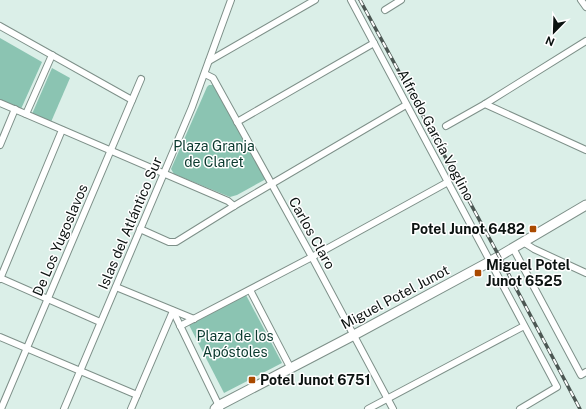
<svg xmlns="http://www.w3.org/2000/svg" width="586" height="409" font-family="'Public Sans',sans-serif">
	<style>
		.green { fill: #8bc4b2 }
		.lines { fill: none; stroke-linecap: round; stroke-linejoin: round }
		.street-casing { stroke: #7e9089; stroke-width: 8 }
		.secondary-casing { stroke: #7e9089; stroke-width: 11 }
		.street { stroke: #fff; stroke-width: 6 }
		.secondary { stroke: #fff; stroke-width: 9 }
		.rail-casing { stroke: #4c5753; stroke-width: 3.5 }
		.rail { stroke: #fff; stroke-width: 2; stroke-dasharray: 6; stroke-linecap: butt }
		.poi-dot { fill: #aa4a00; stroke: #fff; stroke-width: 1.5 }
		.labels { text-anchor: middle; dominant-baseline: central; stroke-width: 3; stroke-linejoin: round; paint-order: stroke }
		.street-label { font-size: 14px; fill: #0c1311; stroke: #fff }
		.park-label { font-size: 14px; fill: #0a392e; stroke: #fff }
		.poi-label { font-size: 14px; font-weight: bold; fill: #0c1311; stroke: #fff; text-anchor: start }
	</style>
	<rect width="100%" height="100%" fill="#dbefe8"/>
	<g class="green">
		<polygon points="0,38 42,62 21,109 0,100"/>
		<polygon points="52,68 70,78 51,122 32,114"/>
		<polygon points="209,85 213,85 266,179 237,195 230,197 174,174 171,169 207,87"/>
		<polygon points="246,295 282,363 224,393 189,325"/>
	</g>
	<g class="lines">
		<g class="street-casing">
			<g id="street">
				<polyline points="351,0 557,387 520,409"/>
				<polyline points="581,0 586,7"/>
				<polyline points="385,10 401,0"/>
				<polyline points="0,26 132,100"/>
				<polyline points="209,61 315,0"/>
				<polyline points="205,74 213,78 312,257 393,409"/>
				<polyline points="0,103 228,201 234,206"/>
				<polyline points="485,104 586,150"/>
				<polyline points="26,114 52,55"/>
				<polyline points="237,122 374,43"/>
				<polyline points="446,126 485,104 586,41"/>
				<polyline points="0,145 15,109"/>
				<polyline points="140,229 169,242 176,242 234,206 406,105"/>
				<polyline points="523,242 534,249 586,273"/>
				<polyline points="513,248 581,375 586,372"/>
				<polyline points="0,278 100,322"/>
				<polyline points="0,279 62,130"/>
				<polyline points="116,287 194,319"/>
				<polyline points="250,290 290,367"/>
				<polyline points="173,311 220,408"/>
				<polyline points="180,326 312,257 448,182"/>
				<polyline points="0,337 137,395"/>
				<polyline points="1,409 141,79"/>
				<polyline points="64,409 192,107 231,0"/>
				<polyline points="131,409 173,311"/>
				<polyline points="368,409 524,326"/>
			</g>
		</g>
		<g class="secondary-casing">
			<polyline id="secondary" points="215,409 218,406 354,335 491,261 586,205"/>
		</g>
		<use href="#street" class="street"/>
		<use href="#secondary" class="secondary"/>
		<g class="rail-casing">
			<polyline id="rail" points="360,0 499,256 580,409"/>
		</g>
		<use href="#rail" class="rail"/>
	</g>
	<g class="poi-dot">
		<rect x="529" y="225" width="8" height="8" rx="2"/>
		<rect x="474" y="269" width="8" height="8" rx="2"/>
		<rect x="248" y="376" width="8" height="8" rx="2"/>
	</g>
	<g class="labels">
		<g class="street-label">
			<text transform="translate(436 135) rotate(62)">Alfredo García Voglino</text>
			<text transform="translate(130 223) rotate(-67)">Islas del Atlántico Sur</text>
			<text transform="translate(312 233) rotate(61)">Carlos Claro</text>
			<text transform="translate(60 240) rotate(-67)">De Los Yugoslavos</text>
			<text transform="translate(395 297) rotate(-28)">Miguel Potel Junot</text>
		</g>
		<g class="park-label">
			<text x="214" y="146">Plaza Granja<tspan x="214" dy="16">de Claret</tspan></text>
			<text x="235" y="336">Plaza de los<tspan x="235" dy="16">Apóstoles</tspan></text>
		</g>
		<g class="poi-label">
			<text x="525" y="229" text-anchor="end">Potel Junot 6482</text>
			<text x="486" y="265">Miguel Potel<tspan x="486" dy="16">Junot 6525</tspan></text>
			<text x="260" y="380">Potel Junot 6751</text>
		</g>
	</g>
	<g transform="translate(554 32) rotate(203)" stroke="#ffffff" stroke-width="3" paint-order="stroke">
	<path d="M0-3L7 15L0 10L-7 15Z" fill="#0c1311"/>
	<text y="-6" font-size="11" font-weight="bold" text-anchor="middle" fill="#0c1311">N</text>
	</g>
</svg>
